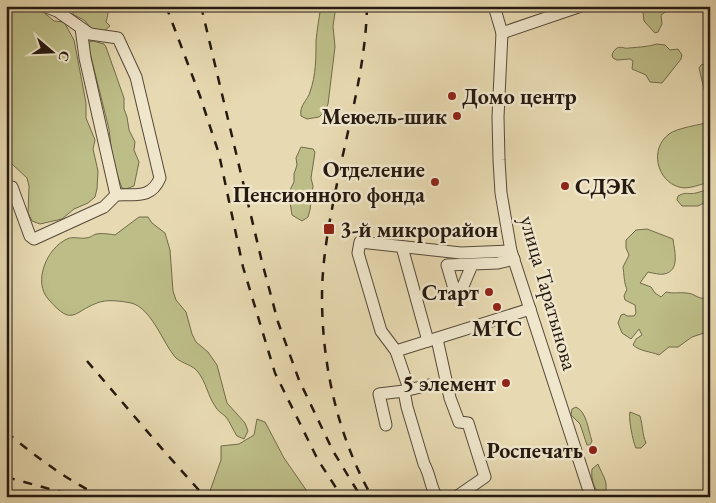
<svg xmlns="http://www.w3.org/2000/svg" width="716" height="503" font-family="'EB Garamond',serif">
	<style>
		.green { fill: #bdbd87; stroke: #716b4c }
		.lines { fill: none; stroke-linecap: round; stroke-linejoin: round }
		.minor-casing { stroke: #564938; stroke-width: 13 }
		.minor { stroke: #efe6cc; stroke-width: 11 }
		.rail { stroke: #251910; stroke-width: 2.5; stroke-dasharray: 9 9; stroke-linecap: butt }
		.poi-dot { fill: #8f2418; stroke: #efe6cc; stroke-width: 2 }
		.labels { text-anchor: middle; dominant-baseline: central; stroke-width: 5; stroke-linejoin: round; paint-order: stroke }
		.poi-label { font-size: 22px; font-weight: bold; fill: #251910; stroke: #efe6cc; text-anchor: end }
		.street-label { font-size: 22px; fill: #251910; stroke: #efe6cc }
	</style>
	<rect width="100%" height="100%" fill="#e7d9b1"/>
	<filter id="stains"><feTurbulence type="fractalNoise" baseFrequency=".004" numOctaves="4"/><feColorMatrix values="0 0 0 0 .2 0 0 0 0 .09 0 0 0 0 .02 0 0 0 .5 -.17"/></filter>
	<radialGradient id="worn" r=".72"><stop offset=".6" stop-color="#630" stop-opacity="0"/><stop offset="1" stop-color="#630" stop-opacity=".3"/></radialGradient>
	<g class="green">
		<polygon points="6,6 24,10 41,10 54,21 64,22 74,40 86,103 86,118 95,140 93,149 98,171 97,189 95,197 88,203 74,209 62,219 40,224 32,221 28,213 29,186 27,178 11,163 6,141"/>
		<polygon points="69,6 106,6 108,14 106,22 110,26 104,31 92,29 84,20 74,15"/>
		<path d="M321 6H336L333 26 335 47 328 104 325 111 319 117 307 119 301 116C299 105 308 100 310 92 316 75 316 58 316 41 317 30 319 18 321 6Z"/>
		<polygon points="642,6 674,6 661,15 662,24 658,32 655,33 644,21 643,13 641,11"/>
		<polygon points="93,41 104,44 106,47 124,98 124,109 127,117 129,130 135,142 134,150 139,162 134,186 126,189 122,188 113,164 109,129 89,49 89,42"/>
		<path d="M657 44 665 45 670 50 678 49 682 55 681 59 662 83 650 82 646 75 632 69 633 61 630 59 617 60 613 58 612 55C613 52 614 50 617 48 621 46 625 49 629 48 639 47 647 47 657 44Z"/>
		<polygon points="710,62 710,103 707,101 699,68 701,65"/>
		<path d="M710 122V182C700 184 689 190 679 187 657 181 649 149 669 134 677 128 699 125 710 122Z"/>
		<polygon points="301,147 313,149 315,152 311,178 313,186 310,210 308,217 302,221 292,215 289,196 291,188 294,182 294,174 297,165 296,158"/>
		<path d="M710 190V200L698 206H682L677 200 678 196C687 191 688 195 696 193 700 192 705 190 710 190Z"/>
		<path d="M139 217H148L152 223 165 233 170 250 173 291 176 300 186 312 192 334 196 342 208 352 217 365 227 403 245 423 248 431 244 439 237 436C233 430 230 422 226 417 222 413 217 411 215 406 208 396 206 382 198 372 193 365 183 364 176 358 163 344 152 308 131 303 121 301 106 299 97 303 73 312 73 327 49 300 32 282 47 248 67 239 73 236 80 239 86 238 90 238 93 235 96 234 103 233 109 234 115 235Z"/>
		<path d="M647 229 673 239C674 249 681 271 664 274 660 275 653 273 648 272L640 283 651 287 655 293 661 297 666 292C673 294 680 292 687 293 697 294 696 300 710 298V329L704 333 692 337 678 347H669L659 355C650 351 641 352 633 345L636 339 642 335 639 329 631 339 622 333 618 323 621 315 624 314 627 316H634L636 313 635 305 625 300 624 296 627 289C624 284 624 273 623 267L629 255 626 248V240L636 230Z"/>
		<path d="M576 407C587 412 588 430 592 441L590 445H587L580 424 571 415 572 409Z"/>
		<path d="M630 412 640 416C643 426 642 434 646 443L641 448H636C633 443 628 416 630 412Z"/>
		<polygon points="257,419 265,422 284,458 311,497 211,497 210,491 221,460 221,446 239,444 254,435"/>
		<path d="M598 464C602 475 611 485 603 496 593 489 591 480 592 469Z"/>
	</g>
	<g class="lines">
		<g class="minor-casing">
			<g id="minor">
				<path d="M44 6 57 11 90 34 118 38 136 77 160 178C151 199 136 194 116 195L85 58 81 28"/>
				<polyline points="494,6 502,33 498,117 499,160 501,193 511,251 591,497"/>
				<polyline points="502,33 581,6"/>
				<polyline points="12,187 30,236 34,239 104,207 116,195"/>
				<polyline points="402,247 428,341"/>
				<polyline points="472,265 461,291 455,292 447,265 498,263 514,259"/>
				<polyline points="437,339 450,398 459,422 468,423 485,477 456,497"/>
				<polyline points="396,351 530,309"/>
				<polyline points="409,389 396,351 381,331 358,253 360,242 461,253 511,251"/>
				<path d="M404 391 407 407 424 464C430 474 430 485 436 496L440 497"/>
				<polyline points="386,425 379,394 404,391 429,385"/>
			</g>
		</g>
		<use href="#minor" class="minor"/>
		<g class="rail">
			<polyline points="166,6 200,96 219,154 243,267 275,373 318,460 342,497"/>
			<polyline points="201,6 262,262 278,322 299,380 333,451 361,497"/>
			<path d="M367 6C366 58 353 108 342 159 333 204 322 251 322 297 322 366 338 437 372 497"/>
			<polyline points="87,361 164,451 205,497"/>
			<path d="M6 432C38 458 65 479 102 497"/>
			<polyline points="6,477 79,497"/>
		</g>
	</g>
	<g class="poi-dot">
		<circle cx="452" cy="96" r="5"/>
		<circle cx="457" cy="116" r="5"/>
		<circle cx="435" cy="182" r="5"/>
		<circle cx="565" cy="186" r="5"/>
		<rect x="323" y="223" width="12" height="12" rx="2.5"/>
		<circle cx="489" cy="292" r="5"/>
		<circle cx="497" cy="307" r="5"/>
		<circle cx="506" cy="383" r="5"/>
		<circle cx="593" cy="450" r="5"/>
	</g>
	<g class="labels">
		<g class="poi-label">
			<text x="462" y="96" text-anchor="start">Домо центр</text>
			<text x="447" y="116">Меюель-шик</text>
			<text x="425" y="169">Отделение<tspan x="425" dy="25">Пенсионного фонда</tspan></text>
			<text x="575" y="186" text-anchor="start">СДЭК</text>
			<text x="340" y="229" text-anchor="start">3-й микрорайон</text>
			<text x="479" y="292">Старт</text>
			<text x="497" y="328" text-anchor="middle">МТС</text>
			<text x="496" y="383">5 элемент</text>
			<text x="583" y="450">Роспечать</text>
		</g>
		<g class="street-label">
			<text transform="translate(549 293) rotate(74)">улица Таратынова</text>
		</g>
	</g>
	<rect width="716" height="503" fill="none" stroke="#e7d9b1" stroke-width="25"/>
	<rect x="8" y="8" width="701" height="488" fill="none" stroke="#251910" stroke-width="2.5"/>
	<rect x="12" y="12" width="691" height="478" fill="none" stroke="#251910"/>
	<g transform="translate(52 52) rotate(109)" stroke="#efe6cc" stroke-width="4" paint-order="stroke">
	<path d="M0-4L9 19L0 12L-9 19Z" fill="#251910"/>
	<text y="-8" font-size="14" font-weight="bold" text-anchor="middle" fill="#251910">С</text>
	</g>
	<rect width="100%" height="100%" filter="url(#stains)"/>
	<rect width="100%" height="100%" fill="url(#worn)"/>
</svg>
